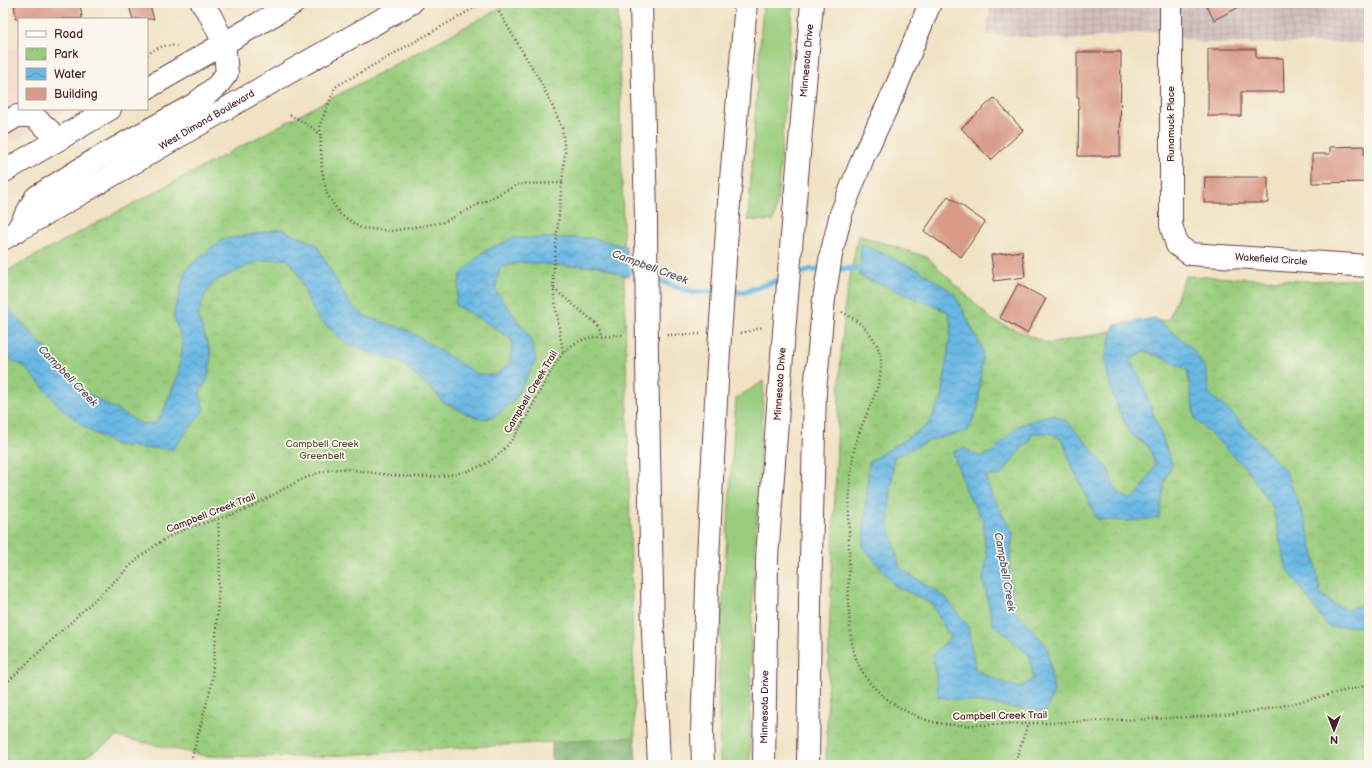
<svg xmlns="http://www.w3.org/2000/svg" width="1372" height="768" font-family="'Balsamiq Sans',sans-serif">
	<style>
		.built { fill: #f5d2c2 }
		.industrial { fill: url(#industrial-grid) }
		.grass { fill: #99cd7d; stroke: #727654 }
		.forest { fill: url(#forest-crowns); stroke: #62684c }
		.park { fill: url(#park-crowns); stroke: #727654 }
		.water { fill: url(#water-waves); stroke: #5a6c88 }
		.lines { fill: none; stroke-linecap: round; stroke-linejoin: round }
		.stream { stroke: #69b8e4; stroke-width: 6 }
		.building { fill: #d99b88 }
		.minor-casing { stroke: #633c42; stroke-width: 24 }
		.major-casing { stroke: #633c42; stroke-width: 24 }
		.highway-casing { stroke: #633c42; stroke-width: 24 }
		.path { stroke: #633c42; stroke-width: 2.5; stroke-dasharray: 1 3; stroke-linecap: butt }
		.minor { stroke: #fff; stroke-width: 22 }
		.major { stroke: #fff; stroke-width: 22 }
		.highway { stroke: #fff; stroke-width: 22 }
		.highway-bridge-casing { stroke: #633c42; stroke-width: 24; stroke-linecap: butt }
		.highway-bridge { stroke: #fff; stroke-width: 22 }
		.labels { text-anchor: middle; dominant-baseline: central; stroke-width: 3.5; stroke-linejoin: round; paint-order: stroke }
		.street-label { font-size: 10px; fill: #4a1f2b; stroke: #fbf7ec }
		.park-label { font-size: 10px; fill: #625344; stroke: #fbf7ec }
		.water-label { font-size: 11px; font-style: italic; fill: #55556c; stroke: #fbf7ec }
	</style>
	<defs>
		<pattern id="industrial-grid" width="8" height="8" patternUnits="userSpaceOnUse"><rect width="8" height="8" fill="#d1bfbd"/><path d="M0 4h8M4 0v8" fill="none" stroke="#b5a4a3"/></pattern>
		<pattern id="forest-crowns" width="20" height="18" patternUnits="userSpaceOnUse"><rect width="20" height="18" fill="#7ab06c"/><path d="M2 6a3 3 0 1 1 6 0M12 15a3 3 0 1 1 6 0" fill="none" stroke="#668f59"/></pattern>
		<pattern id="park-crowns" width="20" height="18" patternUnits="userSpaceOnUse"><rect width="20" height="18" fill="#99cd7d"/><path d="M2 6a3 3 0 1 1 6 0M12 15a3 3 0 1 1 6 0" fill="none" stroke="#85b06c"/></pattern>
		<pattern id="water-waves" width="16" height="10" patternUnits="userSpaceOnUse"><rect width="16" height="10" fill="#69b8e4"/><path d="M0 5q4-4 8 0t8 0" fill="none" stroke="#5895b9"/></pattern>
	</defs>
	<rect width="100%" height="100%" fill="#fbf7ec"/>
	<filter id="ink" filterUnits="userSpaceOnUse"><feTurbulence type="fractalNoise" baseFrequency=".025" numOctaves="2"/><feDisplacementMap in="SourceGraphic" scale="8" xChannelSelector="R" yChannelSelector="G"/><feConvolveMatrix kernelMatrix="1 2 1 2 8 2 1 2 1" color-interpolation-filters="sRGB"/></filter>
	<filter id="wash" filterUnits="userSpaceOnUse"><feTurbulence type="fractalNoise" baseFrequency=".012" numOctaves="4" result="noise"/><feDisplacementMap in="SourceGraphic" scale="16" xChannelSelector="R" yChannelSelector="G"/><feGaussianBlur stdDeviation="0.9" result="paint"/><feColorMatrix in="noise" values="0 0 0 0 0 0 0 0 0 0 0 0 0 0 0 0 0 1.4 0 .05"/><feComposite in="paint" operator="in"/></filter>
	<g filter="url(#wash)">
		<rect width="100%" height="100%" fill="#f0e2c3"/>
		<polygon class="built" points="3,49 19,49 19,109 67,109 3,147"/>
		<polygon class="industrial" points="991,3 1369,3 1369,43 1202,43 1157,31 1069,40 987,34 990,7"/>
		<g class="grass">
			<polygon points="763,3 793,3 777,203 774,221 748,220"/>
			<polygon points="764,381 751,633 750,765 720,765 718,675 736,398"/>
		</g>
		<polygon class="forest" points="635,737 636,765 552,765 552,742"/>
		<g class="park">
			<polygon points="510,3 605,3 618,11 635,737 311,757 207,756 117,737 72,765 3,765 3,273"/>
			<polygon points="858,235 927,257 992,320 1049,344 1169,319 1185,276 1310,281 1369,279 1369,765 826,765 829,638 840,370 845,305"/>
		</g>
		<g class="water">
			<polygon points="281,229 316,244 349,303 365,316 409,331 477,374 497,375 510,362 512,340 489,324 455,305 461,274 483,252 513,238 590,238 626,246 629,277 598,266 568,266 521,262 500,268 495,289 531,339 536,361 513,402 494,417 481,419 468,414 443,402 435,392 400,362 349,345 321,321 313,310 296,270 287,259 258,261 214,282 205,295 198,316 211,353 209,375 200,393 204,410 173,449 143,448 116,445 87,429 63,410 24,366 3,356 3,302 87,393 140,423 155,424 162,414 178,375 183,343 173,316 186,269 221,240"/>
			<polygon points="861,244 917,269 954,293 983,350 978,408 968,431 931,440 894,457 888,521 900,568 945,597 968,626 975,669 997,680 1019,688 1033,679 1030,655 993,624 983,579 987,559 984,538 984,522 965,489 953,452 964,448 980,457 992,452 1019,425 1053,414 1069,423 1107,467 1117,493 1130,500 1139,493 1155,465 1149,447 1129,433 1112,393 1105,360 1114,325 1155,318 1192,348 1206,370 1209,394 1232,413 1286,472 1306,522 1316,566 1320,593 1333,604 1348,610 1369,602 1369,626 1328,627 1286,567 1273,508 1247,469 1195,419 1187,370 1168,360 1144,351 1130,360 1141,380 1172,464 1165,480 1159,518 1128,521 1097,519 1073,469 1063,440 1050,433 1033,433 1029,441 1015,456 1001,476 986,476 991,494 1013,533 1009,570 1014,610 1047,646 1054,692 1045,712 938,697 933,654 950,638 932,604 894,585 863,546 869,462 928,425 942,398 951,327 948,312 860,276"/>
		</g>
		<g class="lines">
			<g class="stream">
				<polyline points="621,267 643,275"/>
				<polyline points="794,275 810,270 868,268"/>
				<polyline points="651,278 692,292 744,292 785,278"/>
			</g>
		</g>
		<g id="blocks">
			<g class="building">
				<polygon points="14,3 80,3 82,19 16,19"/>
				<polygon points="128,3 149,3 154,19 133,19"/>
				<polygon points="1205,3 1247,3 1214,20"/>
				<polygon points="1208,49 1256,49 1256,58 1283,58 1284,92 1241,92 1241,116 1208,116"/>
				<polygon points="1077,52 1121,52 1120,156 1078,156 1079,97 1077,97"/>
				<polygon points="994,98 1023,130 991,160 961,128"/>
				<polygon points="1364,146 1364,155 1369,155 1369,182 1312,183 1312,154 1330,154 1330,147"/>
				<polygon points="1205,177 1268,177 1268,203 1204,203"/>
				<polygon points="948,196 985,222 961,257 924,231"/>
				<polygon points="1022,251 1025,277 994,281 991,255"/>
				<polygon points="1018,284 1046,299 1027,333 1000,318"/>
			</g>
		</g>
	</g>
	<g filter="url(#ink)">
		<use href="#blocks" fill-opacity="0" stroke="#633c42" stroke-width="1"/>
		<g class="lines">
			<g class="minor-casing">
				<g id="minor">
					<polyline points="202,3 211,17 224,43"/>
					<path id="s1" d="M1171 3V225L1177 245 1190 254 1369 266"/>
					<polyline points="3,124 17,116 33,116 50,131 56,141"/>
				</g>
			</g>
			<g class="major-casing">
				<g id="major">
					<polyline points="147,88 294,3"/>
					<polyline points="3,172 110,109"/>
					<polyline points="18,229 36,197 95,160 195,104 218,85 227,73 224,43"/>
					<path id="s2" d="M3 239 253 93 411 3"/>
				</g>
			</g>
			<g class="highway-casing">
				<g id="highway">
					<polyline points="641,3 646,218"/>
					<path id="s3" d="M794 212 812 3"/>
					<polyline points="841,214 864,155 895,90 930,3"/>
					<polyline points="728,215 746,3"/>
					<polyline points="647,363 653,631 659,765"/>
					<polyline points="703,765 702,733 708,558 717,381"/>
					<path id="s4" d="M764 765 767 558 780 380"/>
					<polyline points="808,765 810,601 815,390"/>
				</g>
			</g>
			<g class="path">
				<polyline points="483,3 335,87 320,125 322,170 327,194 340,214 361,228 391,231 444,222 519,184 563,183"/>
				<polyline points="229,7 236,3"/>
				<polyline points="499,12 539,79 551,103 562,128 565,152 553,276 554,295 563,353"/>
				<path d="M147 55C158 47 164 44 177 46"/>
				<polyline points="290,115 310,126 320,135"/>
				<polyline points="554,289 597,324 600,329 601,335"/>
				<path d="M842 312C861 322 879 338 881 360 884 389 859 422 854 451 848 484 849 523 849 556 849 587 847 618 853 648 857 665 867 683 881 694 896 707 917 719 938 723 954 726 971 725 988 725 1009 724 1031 723 1052 723 1085 721 1119 720 1153 719 1189 717 1226 716 1262 710 1298 703 1334 693 1369 685"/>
				<polyline points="741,333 764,327"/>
				<polyline points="667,335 700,334"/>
				<path d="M3 686 141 556C152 548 162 540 174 534 197 523 224 519 248 508 275 496 309 470 339 469 350 468 363 472 375 473 411 478 451 481 485 464 515 448 530 408 546 380 553 367 561 352 574 344 589 335 606 335 624 335"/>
				<polyline points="190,765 211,687 216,636 220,562 218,520"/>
				<polyline points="1014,765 1028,724"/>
			</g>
			<use href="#minor" class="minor"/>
			<use href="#major" class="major"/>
			<use href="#highway" class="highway"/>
			<g class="highway-bridge-casing">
				<g id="highway-bridge">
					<polyline points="646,218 647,363"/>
					<polyline points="780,380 794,212"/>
					<polyline points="717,381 728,215"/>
					<polyline points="815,390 824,299 831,255 841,214"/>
				</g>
			</g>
			<use href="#highway-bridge" class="highway-bridge"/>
		</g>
	</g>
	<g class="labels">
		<g class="street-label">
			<text stroke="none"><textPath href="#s3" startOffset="152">Minnesota Drive</textPath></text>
			<text stroke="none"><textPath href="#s2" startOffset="236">West Dimond Boulevard</textPath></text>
			<text transform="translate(1171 124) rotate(-90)">Runamuck Place</text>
			<text stroke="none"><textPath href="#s1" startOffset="340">Wakefield Circle</textPath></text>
			<text transform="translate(780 384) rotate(-86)">Minnesota Drive</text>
			<text transform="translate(531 392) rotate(-59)">Campbell Creek Trail</text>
			<text transform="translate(211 513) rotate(-21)">Campbell Creek Trail</text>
			<text stroke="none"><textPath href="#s4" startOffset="58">Minnesota Drive</textPath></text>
			<text transform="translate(1000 716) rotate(-1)">Campbell Creek Trail</text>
		</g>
		<g class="park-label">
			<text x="322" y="444">Campbell Creek<tspan x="322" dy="12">Greenbelt</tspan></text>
		</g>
		<g class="water-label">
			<text transform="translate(650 267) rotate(20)">Campbell Creek</text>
			<text transform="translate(68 376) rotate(46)">Campbell Creek</text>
			<text transform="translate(1005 572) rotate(80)">Campbell Creek</text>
		</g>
	</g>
	<rect width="1372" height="768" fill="none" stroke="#fbf7ec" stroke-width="16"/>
	<rect x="18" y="18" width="130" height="92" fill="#fbf7ec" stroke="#b4a19f"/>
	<rect x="26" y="31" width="20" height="6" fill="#ffffff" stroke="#b4a19f"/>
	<text x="54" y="38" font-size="12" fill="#4a1f2b">Road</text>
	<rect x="26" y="48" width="20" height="12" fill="url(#park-crowns)" stroke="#b4a19f"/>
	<text x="54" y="58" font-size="12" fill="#4a1f2b">Park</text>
	<rect x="26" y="68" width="20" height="12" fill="url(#water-waves)" stroke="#b4a19f"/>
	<text x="54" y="78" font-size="12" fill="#4a1f2b">Water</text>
	<rect x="26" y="88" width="20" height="12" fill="#d99b88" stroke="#b4a19f"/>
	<text x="54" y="98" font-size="12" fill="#4a1f2b">Building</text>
	<g transform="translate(1334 730) rotate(180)" stroke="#fbf7ec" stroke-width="3" paint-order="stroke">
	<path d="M0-3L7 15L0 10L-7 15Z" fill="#4a1f2b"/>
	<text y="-6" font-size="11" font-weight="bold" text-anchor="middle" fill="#4a1f2b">N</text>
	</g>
</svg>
